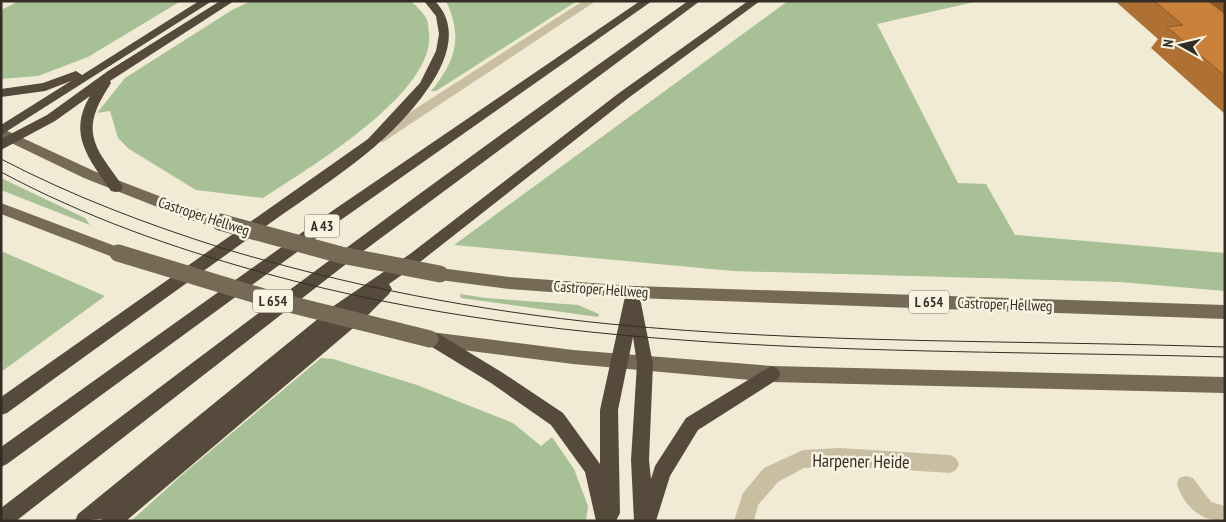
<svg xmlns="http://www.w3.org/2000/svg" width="1226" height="522" font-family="'PT Sans Narrow',sans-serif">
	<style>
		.green { fill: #a7c096 }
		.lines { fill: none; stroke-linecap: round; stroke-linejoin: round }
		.minor { fill: #c9bea2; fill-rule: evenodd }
		.major { fill: #766955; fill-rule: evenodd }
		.highway { fill: #554a3b; fill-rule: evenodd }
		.tram { stroke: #342d25; stroke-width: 1 }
		.major-bridge-far1 { stroke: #766955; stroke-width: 12 }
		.major-bridge { stroke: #766955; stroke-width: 17 }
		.wall { fill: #ae7033 }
		.shaded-wall { fill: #8d5b29 }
		.building { fill: #ca823b; stroke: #8d5b29 }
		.labels { text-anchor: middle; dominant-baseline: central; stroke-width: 5; stroke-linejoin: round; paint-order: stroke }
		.shield { fill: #f9f4e2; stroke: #6f695e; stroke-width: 1 }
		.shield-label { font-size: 14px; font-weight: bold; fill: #342d25 }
		.street-label { font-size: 15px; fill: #342d25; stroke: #f9f4e2 }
		.near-street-label { font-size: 18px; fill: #342d25; stroke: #f9f4e2 }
	</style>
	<rect width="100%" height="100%" fill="#f1ebd6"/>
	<g class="green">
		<polygon points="19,1 181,1 88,57 38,76 1,79 1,10"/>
		<path d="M251 1H411C416 6 423 12 426 18 429 22 428 29 429 33 436 93 307 169 263 198L196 190 129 149 118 138 110 111 97 113 125 78 232 10Z"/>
		<path d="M446 1H577L436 91H431C456 61 463 37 446 1Z"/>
		<polygon points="788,1 979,1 877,24 958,183 986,184 1015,235 1225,253 1225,291 1120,282 733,271 454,245"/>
		<polygon points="1,178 85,218 90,225 1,190"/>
		<polygon points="1,251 105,296 1,372"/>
		<polygon points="460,294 486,298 578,305 599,314 598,317 461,298"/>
		<polygon points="321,358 333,359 417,385 513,423 541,446 552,437 574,469 588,506 586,521 131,521 183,474"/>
	</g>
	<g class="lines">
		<g class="minor">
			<polygon points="583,1 596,1 383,142 373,142 372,139 373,136"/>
			<polygon points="840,448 950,455 956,458 959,464 956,470 950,473 840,466 804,468 778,482 758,505 754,521 734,521 743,493 764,468 803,450"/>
			<path d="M1186 476 1193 478 1211 502 1225 506V521C1200 521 1186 508 1177 485L1179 478Z"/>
		</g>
		<g class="major">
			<polygon points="1,128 94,171 185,206 187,210 185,214 180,215 175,214 84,178 1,138"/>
			<polygon points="1,203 123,249 125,253 123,257 118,259 1,214"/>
			<polygon points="440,268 509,277 634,286 1225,305 1225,319 634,298 509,289 440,280 435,278 432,274 435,270"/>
			<polygon points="431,332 573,350 772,366 1225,377 1225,393 772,382 573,364 431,346 425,344 423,339 425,334"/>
		</g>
		<g class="highway">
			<polygon points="199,1 212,1 1,135 1,125 71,81 45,91 1,97 1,89 43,83 76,71 82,75"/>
			<path d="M220 1H234L110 81 111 83C94 110 84 129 103 158 109 168 117 177 123 187L121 191 116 192 111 191C89 159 67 134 90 96L55 121 1 150V139L47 115 108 71Z"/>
			<path d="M424 1H435C460 27 447 61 429 87 388 148 321 186 262 229 177 290 92 351 7 413L1 415V397L368 139 420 83 436 51 439 34 436 16Z"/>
			<polygon points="640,1 652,1 345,217 7,464 1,467 1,447 335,209"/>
			<path d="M688 1H700L350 261 16 521H1V508C227 335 455 165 688 1Z"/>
			<polygon points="748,1 760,1 627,99 420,262 389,284 392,289 389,294 365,318 126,521 101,521 102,519 75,521 78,514 335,305 410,254 619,93"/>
			<polygon points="634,286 639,287 642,292 640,298 653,364 649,460 651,479 655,466 686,418 766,369 772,366 778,369 780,374 778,379 698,430 670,476 656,521 634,521 631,460 637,364 633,337 618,410 620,513 616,521 596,521 585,472 551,425 491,383 427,344 425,339 427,334 433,332 439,334 503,373 563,413 600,464 600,410 626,292 629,287"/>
		</g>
		<g class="tram">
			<path d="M1 159C72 196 146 224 222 248 348 286 478 311 610 324 814 344 1020 340 1225 347"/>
			<path d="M1 172C85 217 173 248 264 273 577 359 904 348 1225 357"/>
		</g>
		<polyline class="major-bridge-far1" points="180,210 224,224"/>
		<g class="major-bridge">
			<polyline points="220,222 341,255 440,274"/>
			<polyline points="118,253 273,300 430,339"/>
		</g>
	</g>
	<polygon class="wall" points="1115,1 1225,1 1225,13 1223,13 1225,14 1225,114 1151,48 1158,39"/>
	<polygon class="shaded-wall" points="1200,1 1225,1 1225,12 1186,18"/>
	<polygon class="building" points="1154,1 1208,1 1225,14 1225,76 1167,27 1183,25"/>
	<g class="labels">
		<g class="shield">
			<rect x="304.5" y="214.5" width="35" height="23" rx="4"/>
			<rect x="253" y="289.5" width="40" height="23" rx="4"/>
			<rect x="909" y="290.5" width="40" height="23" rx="4"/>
		</g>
		<g class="shield-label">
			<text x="322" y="226">A 43</text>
			<text x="273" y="301">L 654</text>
			<text x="929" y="302">L 654</text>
		</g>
		<g class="street-label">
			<text transform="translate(204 216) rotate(18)">Castroper Hellweg</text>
			<text transform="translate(601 289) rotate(4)">Castroper Hellweg</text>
			<text transform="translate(1005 304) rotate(2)">Castroper Hellweg</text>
		</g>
		<g class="near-street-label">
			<text transform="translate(861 461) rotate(1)">Harpener Heide</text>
		</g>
	</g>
	<rect width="1226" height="522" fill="none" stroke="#342d25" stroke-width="5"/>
	<g transform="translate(1181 45) rotate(278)" stroke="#f9f4e2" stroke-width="4" paint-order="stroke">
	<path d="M0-4L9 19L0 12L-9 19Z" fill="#342d25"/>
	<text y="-8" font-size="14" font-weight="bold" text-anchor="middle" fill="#342d25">N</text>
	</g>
</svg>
